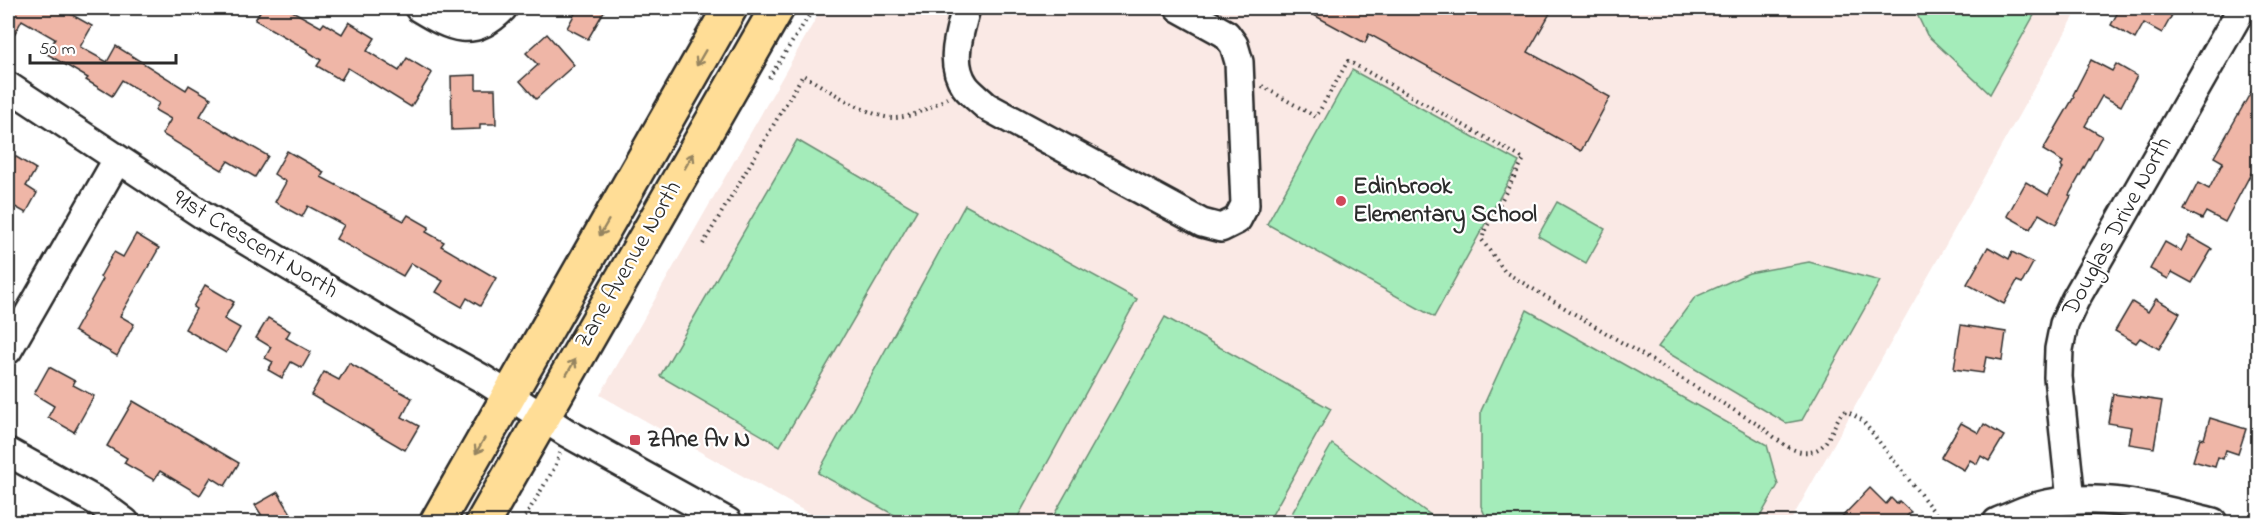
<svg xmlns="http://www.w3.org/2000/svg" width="2266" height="530" font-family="'Indie Flower',sans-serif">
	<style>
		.built { fill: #fae9e5 }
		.green { fill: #a4ecba; stroke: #688c72; stroke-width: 1.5 }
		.building { fill: #efb6a7; stroke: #2b2b2b; stroke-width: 1.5 }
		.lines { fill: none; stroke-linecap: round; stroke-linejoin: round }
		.minor-casing { stroke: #2b2b2b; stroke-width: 32 }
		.major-casing { stroke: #2b2b2b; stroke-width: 38 }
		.path { stroke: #2b2b2b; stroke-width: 4; stroke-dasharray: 1.5 4.5; stroke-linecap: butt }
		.minor { stroke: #fff; stroke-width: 27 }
		.major { stroke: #ffdd96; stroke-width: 33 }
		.oneway { stroke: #958460 }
		.poi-dot { fill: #d1495b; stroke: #fff; stroke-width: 2 }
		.labels { text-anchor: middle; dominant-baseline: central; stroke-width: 4.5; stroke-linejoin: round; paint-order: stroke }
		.poi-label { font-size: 24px; font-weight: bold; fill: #2b2b2b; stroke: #fff; text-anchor: start }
		.street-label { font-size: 24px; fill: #2b2b2b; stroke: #fff }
	</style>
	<rect width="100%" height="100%" fill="#fff"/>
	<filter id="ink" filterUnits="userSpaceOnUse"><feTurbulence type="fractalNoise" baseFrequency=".0167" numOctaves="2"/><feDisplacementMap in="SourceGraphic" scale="12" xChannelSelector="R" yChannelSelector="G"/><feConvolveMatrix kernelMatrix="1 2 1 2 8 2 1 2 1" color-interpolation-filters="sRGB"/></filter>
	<g filter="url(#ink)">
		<polygon class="built" points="822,8 2079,8 1790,522 824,522 600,395"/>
		<g class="green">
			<polygon points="1914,8 2038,8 1990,94 1927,35"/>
			<polygon points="1352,70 1519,162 1434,317 1267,224"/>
			<polygon points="797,140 917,210 780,446 660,376"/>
			<polygon points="1557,202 1605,229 1586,263 1538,236"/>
			<polygon points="965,205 1137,299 1015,522 907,522 818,473"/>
			<polygon points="1809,262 1880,281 1802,420 1786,423 1658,347 1695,297 1749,273"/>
			<polygon points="1527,310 1767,445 1778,485 1757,522 1488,522 1481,506 1481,411"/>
			<polygon points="1165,317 1331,409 1268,522 1050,522"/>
			<polygon points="1332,444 1432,516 1435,522 1287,522"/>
		</g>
		<g class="building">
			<polygon points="8,8 60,8 92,26 80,47 107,62 116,46 186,90 189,85 211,98 200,116 268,156 255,177 228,161 222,170 162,134 171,119 155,110 159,103 122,80 112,96 86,80 88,78 47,54 55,39 22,20 8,46"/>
			<polygon points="262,8 287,8 321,27 324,23 342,34 349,22 375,38 367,51 399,71 407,58 432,73 411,107 348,68 341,80 317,66 321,60 307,51 308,50 255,20"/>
			<polygon points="578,8 606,8 588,39 567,28"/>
			<polygon points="1301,8 1553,8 1528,52 1610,97 1581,151 1369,34 1365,43"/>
			<polygon points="2115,8 2176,8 2162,33 2144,23 2135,39 2111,25 2119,10"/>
			<polygon points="547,34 574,65 536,99 520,81 538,65 526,53"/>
			<polygon points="2091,60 2112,71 2116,64 2137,76 2121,106 2102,96 2085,126 2102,136 2069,195 2071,196 2056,224 2039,214 2030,229 2007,216 2026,182 2048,195 2063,168 2061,166 2063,162 2043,150 2074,97 2073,95"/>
			<polygon points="476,75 476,89 495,89 496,124 480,124 480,129 452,130 451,76"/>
			<polygon points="2259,78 2259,170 2254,168 2225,222 2206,212 2202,219 2184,210 2198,183 2209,189 2223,162 2214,157"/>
			<polygon points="287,151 324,172 321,177 404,221 408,215 429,227 426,232 444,242 441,246 496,278 480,306 467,298 462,307 436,292 443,281 411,263 403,276 336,239 344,225 308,206 302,217 275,202 286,182 274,174"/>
			<polygon points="8,152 36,169 26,186 37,193 26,213 8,203"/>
			<polygon points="136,234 159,248 120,316 134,324 117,356 74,331 103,279 100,277 114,252 123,257"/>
			<polygon points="2189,236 2212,249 2192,283 2172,272 2168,279 2150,269 2165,242 2181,251"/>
			<polygon points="1988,247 2009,259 2012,252 2033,263 2022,283 2017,281 2004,304 1967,284"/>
			<polygon points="205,285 234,302 224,319 240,328 226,353 185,329 196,309 193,307"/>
			<polygon points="2156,299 2180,313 2159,349 2140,338 2136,343 2115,331 2132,302 2148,312"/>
			<polygon points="268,318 290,331 286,338 311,352 302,368 291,362 282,378 268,370 273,362 265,358 271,347 256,338"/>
			<polygon points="1961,325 2006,332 2002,360 1986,357 1983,373 1954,369"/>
			<polygon points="349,363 412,398 402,417 419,426 405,450 311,395 324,372 339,380"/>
			<polygon points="49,367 75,381 73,385 94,396 74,432 48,417 54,406 34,394"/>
			<polygon points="2113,394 2162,401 2154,448 2129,444 2132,427 2108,423"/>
			<polygon points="133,401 239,463 225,486 211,477 200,495 160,471 154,480 124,463 127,458 107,446"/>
			<polygon points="2210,418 2246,429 2238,454 2226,450 2223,459 2218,457 2215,467 2193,461 2200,438 2204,439"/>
			<polygon points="1961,423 1979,433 1984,424 2004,436 1989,461 1981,456 1977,464 1970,460 1964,470 1941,457"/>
			<polygon points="1870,488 1886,504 1891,498 1897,504 1899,501 1911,512 1901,522 1837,522"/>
			<polygon points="278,492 296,522 266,522 255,505"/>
		</g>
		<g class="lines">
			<g class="minor-casing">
				<g id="minor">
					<path d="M419 8C452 28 473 39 503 8"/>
					<path d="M966 8C960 33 948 62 965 86 970 93 980 100 986 106L1202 223 1221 228 1237 220 1245 205 1239 62 1234 45 1226 34 1179 8"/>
					<polyline points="8,86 203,215 408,337 483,379 567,433 728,522"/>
					<polyline points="8,350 117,160"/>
					<polyline points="8,452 98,502 125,522"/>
					<polyline points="2071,500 2058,377 2059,349 2064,324 2075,300 2242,8"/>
					<path d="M1997 522C2010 517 2022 511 2035 507 2094 489 2156 508 2213 522"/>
				</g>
			</g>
			<g class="major-casing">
				<g id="major">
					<polyline points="437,522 730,8"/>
					<polyline points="483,522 777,8"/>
				</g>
			</g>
			<g class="path">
				<polyline points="769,78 814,8"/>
				<path d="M1262 86 1316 117 1348 61 1524 159 1484 232 1482 240 1505 272 1762 427C1777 439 1800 463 1821 447 1829 441 1835 423 1841 414L1846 411 1862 420 1942 522"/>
				<path d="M703 244 803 75C824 87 871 119 895 118 913 117 931 107 947 98"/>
				<polyline points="522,522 555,467 560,453"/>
			</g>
			<use href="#minor" class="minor"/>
			<use href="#major" class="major"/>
		</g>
		<defs><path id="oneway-shaft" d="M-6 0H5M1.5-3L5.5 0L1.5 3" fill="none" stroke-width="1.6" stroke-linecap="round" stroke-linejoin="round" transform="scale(1.5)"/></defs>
		<g class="oneway">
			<use href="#oneway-shaft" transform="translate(701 58) rotate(120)"/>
			<use href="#oneway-shaft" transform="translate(689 161) rotate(-60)"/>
			<use href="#oneway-shaft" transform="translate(604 228) rotate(120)"/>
			<use href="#oneway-shaft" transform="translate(571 367) rotate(-60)"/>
			<use href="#oneway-shaft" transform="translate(480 446) rotate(120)"/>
		</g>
	</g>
	<g class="poi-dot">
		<circle cx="1341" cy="201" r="6"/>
		<rect x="629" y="434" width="12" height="12" rx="3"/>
	</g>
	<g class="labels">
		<g class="poi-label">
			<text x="1353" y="187">Edinbrook<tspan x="1353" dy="28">Elementary School</tspan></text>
			<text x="647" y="440">ZAne Av N</text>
		</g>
		<g class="street-label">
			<text transform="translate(2118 227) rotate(-61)">Douglas Drive North</text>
			<text transform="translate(255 245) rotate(31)">91st Crescent North</text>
			<text transform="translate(629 265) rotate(-60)">Zane Avenue North</text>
		</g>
	</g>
	<rect width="2266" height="530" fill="none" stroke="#fff" stroke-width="30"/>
	<rect x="15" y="15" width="2236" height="500" fill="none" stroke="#2b2b2b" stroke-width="2" filter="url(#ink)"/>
	<path d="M30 54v9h146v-9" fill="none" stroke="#2b2b2b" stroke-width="3"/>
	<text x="39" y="54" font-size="18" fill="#2b2b2b" stroke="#ffffff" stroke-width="4.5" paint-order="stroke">50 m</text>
</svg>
